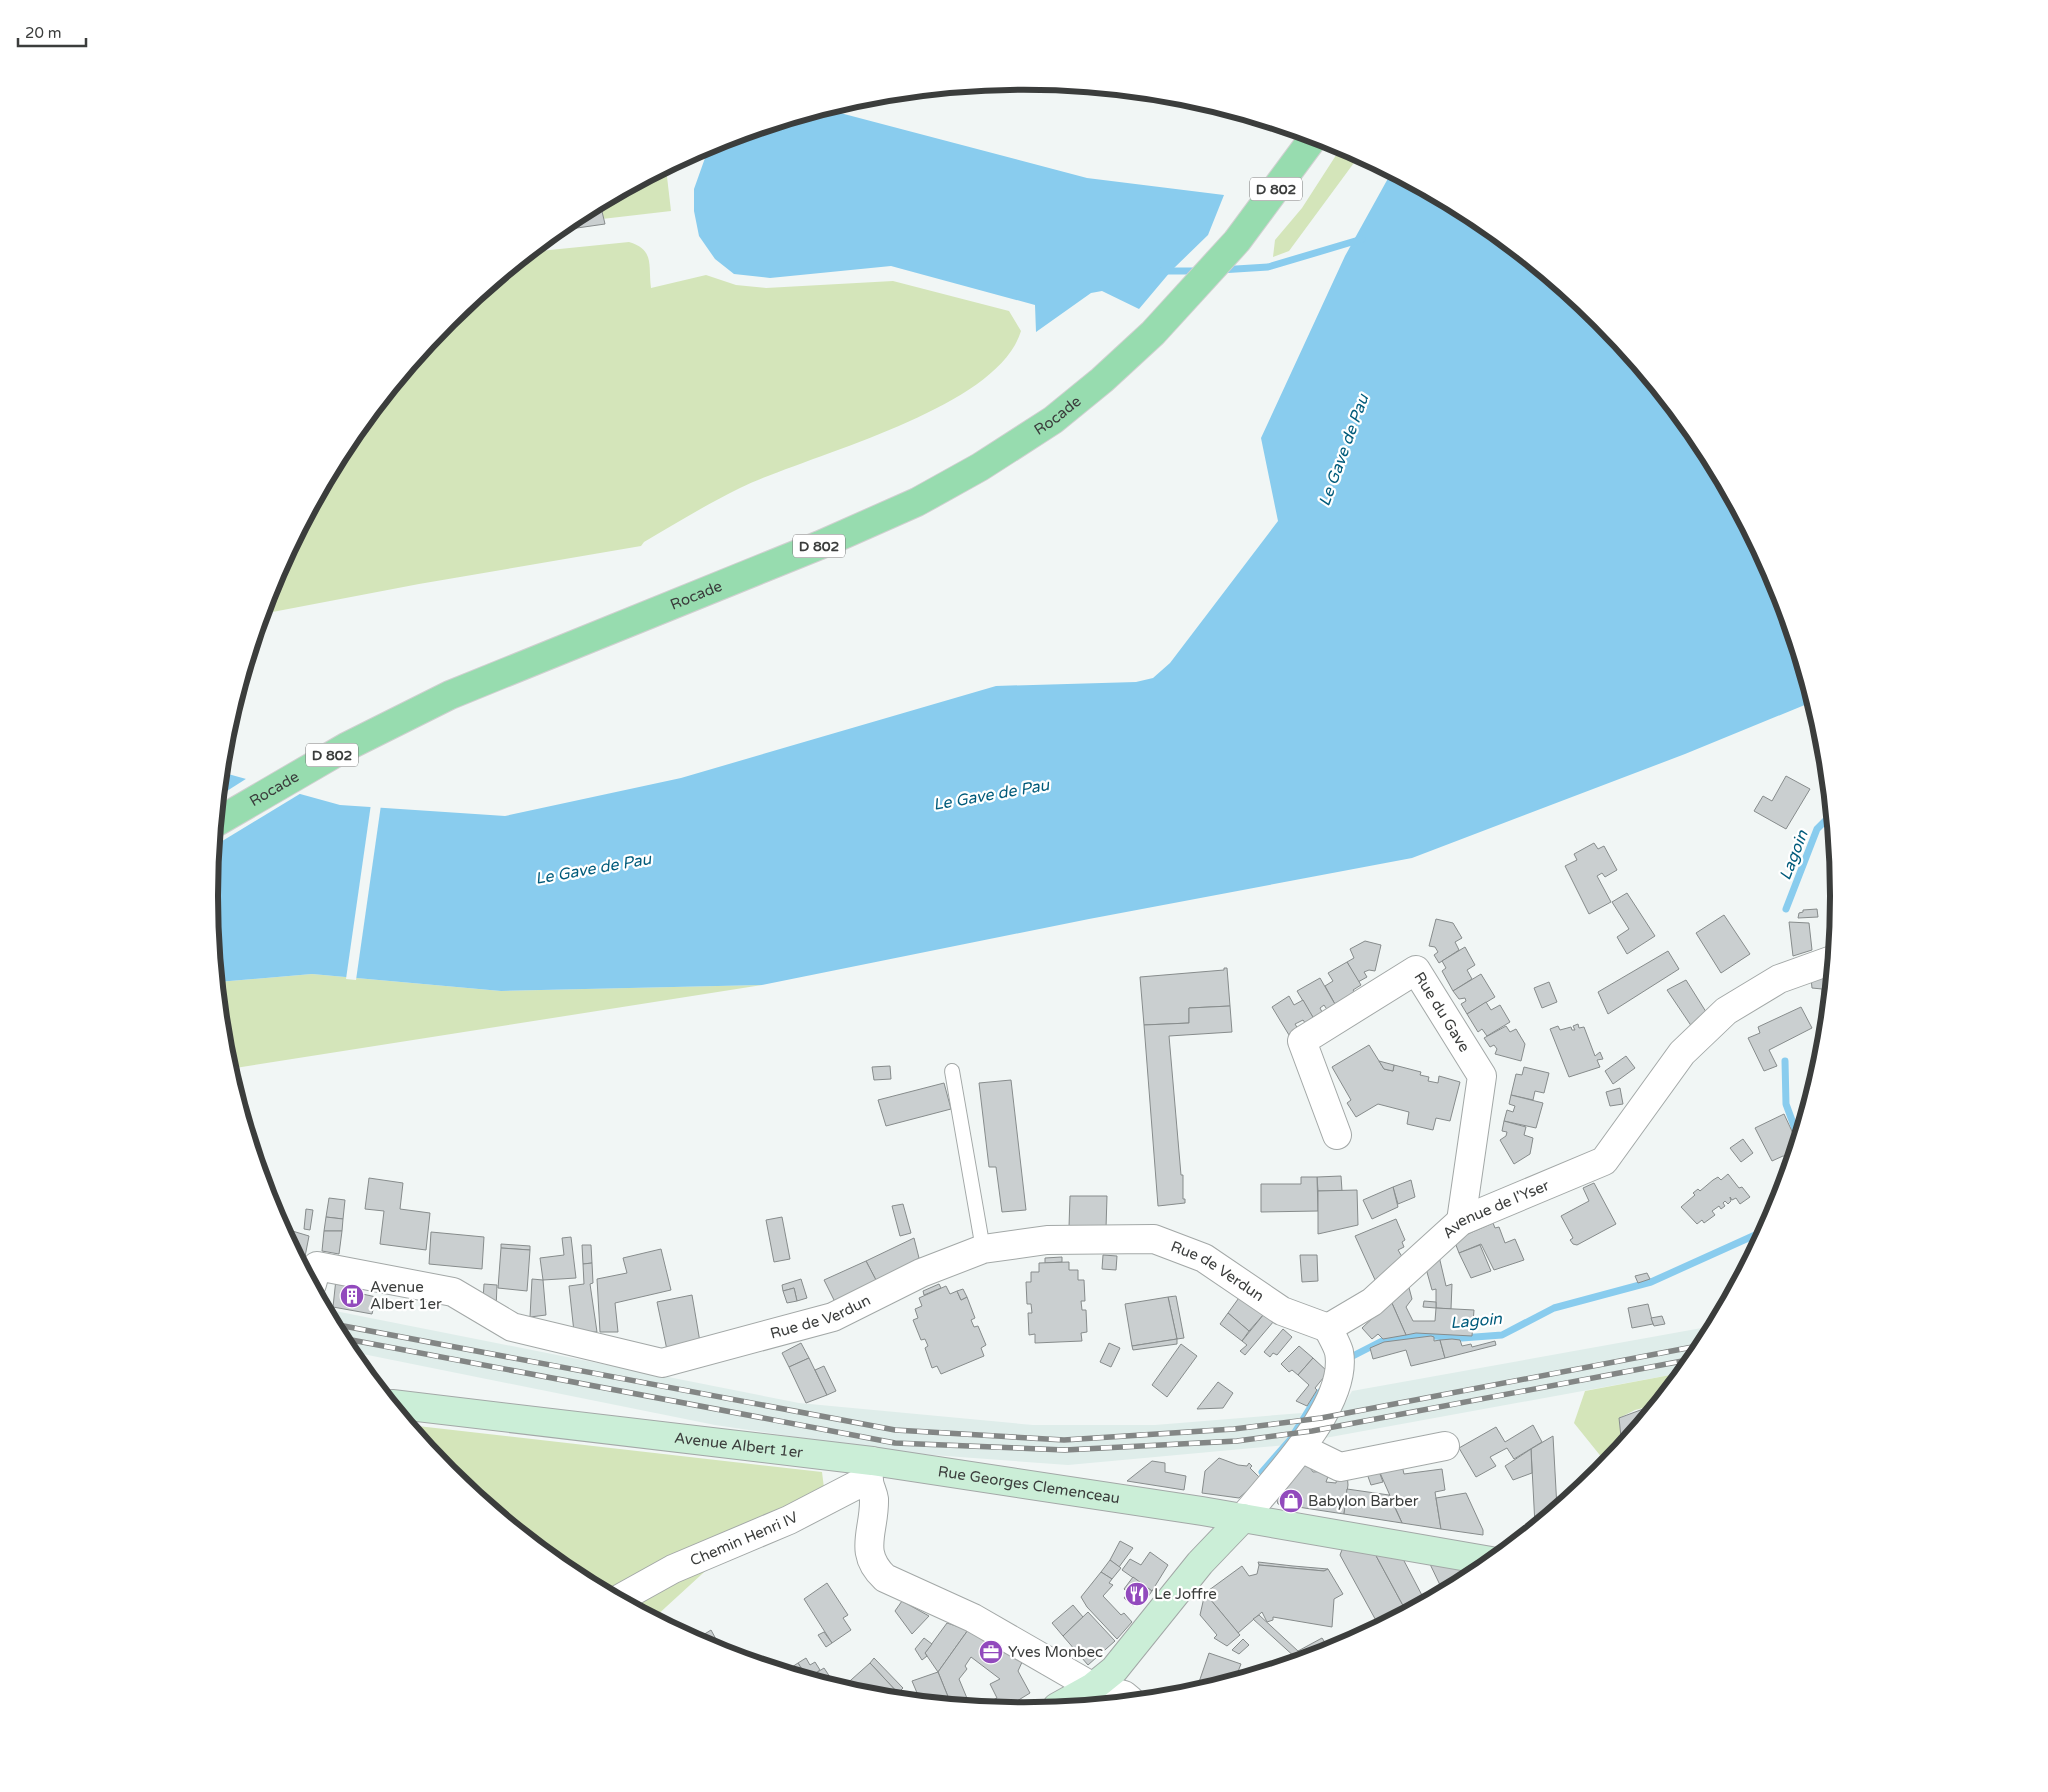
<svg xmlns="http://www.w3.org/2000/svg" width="2048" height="1792" font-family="'Varela Round',sans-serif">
<rect width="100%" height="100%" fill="#f1f6f5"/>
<g fill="#dfedea">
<path d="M325 1309 799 1403 1033 1425H1155L1302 1413 1287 1445 1068 1465 905 1453 715 1425 348 1351Z"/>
<path d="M1713 1326 1701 1349 1681 1373 1325 1438 1352 1391Z"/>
</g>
<g fill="#d4e5ba">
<path d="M1342 146 1359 156 1289 251 1273 257 1275 240 1302 208Z"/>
<path d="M666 168 671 211 602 219 600 203Z"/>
<path d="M629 242C655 250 648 265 651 288L706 275 736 285 766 288 893 281 1009 311 1021 331C997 410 810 454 740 488 707 504 675 524 644 542L641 546 419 584 262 614 271 584 347 443 448 320 459 311 468 309V304L530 252Z"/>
<path d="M312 974 501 991 762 985 229 1069 225 1055 218 982Z"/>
<path d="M1681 1373 1655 1405 1635 1410 1619 1418 1622 1446 1607 1464 1574 1423 1585 1391Z"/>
<path d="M409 1425 822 1472 824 1488 761 1520 654 1618 571 1573 448 1472Z"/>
</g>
<g fill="#89ccee">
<path d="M825 109 1087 178 1224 195 1208 235 1171 271 1139 309 1102 291 1091 293 1036 332 1035 305 891 266 770 278 734 274 715 259 699 236 694 211V189L710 144Z"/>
<path d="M1391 173 1477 219 1600 320 1702 444 1777 584 1812 702 1685 754 1412 858 1089 919 762 985 501 991 312 974 218 982 209 896 221 772 340 805 505 816 681 778 996 686 1136 682 1153 678 1170 663 1278 521 1261 438 1345 256Z"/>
</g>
<g fill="#f1f6f5">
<path d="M249 777 303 792 214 846 219 796Z"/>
<path d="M371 804 381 805 356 980 346 979Z"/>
</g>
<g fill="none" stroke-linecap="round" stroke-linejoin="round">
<g stroke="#89ccee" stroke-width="7">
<path d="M1220 270 1268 267 1362 239"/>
<path d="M1162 271H1199"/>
<path d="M1786 909 1817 829 1831 815"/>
<path d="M1785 1061 1786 1104 1798 1137"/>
<path d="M1345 1360 1384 1340 1419 1335 1462 1338 1502 1335 1554 1308 1651 1282 1764 1231"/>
<path d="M1262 1472 1290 1440 1320 1392"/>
</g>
</g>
<g fill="#cacfd0" stroke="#878c8c">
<path d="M600 203 605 224 556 231 572 218Z"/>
<path d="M1786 776 1810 789 1786 829 1754 811 1763 796 1772 801Z"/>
<path d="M1594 843 1598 849 1604 846 1617 870 1605 877 1602 873 1597 876 1611 902 1589 914 1565 866 1577 860 1574 854Z"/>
<path d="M1627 893 1655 936 1627 954 1617 937 1629 929 1612 902Z"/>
<path d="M1817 909 1818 917 1798 918 1799 913 1803 912V910Z"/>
<path d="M1724 915 1750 954 1721 973 1696 933Z"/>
<path d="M1436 919 1453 923 1462 938 1455 942 1459 950 1439 963 1434 955 1438 952 1435 947 1429 946Z"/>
<path d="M1789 922 1809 923 1812 950 1793 956Z"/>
<path d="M1365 941 1381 945 1375 971 1369 970 1364 972 1367 977 1358 982 1347 962 1354 958 1350 949Z"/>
<path d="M1465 947 1475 965 1467 970 1472 979 1453 991 1442 971 1446 968 1442 961Z"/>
<path d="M1668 951 1679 969 1608 1014 1598 992Z"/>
<path d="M1347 962 1361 985 1353 990 1356 994 1336 1006 1325 986 1333 981 1328 973Z"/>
<path d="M1224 968H1227L1230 1006 1189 1008V1023L1144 1025 1140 977 1224 970Z"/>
<path d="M1831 972 1825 1033V1014H1821L1822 989 1812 988 1811 978Z"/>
<path d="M1481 974 1495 997 1467 1014 1461 1004 1466 1001 1465 998 1459 999 1453 991Z"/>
<path d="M1320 978 1336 1006 1328 1011 1324 1005 1320 1008 1323 1014 1314 1019 1297 991Z"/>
<path d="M1686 980 1708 1015 1692 1027 1667 990Z"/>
<path d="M1549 982 1557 1002 1542 1008 1534 988Z"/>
<path d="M1289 996 1294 1005 1303 1000 1314 1019 1306 1024 1303 1020 1295 1024 1298 1029 1289 1035 1272 1007Z"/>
<path d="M1486 1002 1491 1010 1500 1005 1510 1022 1487 1036 1482 1029 1478 1032 1467 1014Z"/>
<path d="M1230 1006 1232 1032 1169 1036 1181 1175H1183V1199H1185V1203L1158 1206 1144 1025 1189 1023V1008Z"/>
<path d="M1801 1007 1812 1028 1769 1050 1777 1066 1764 1071 1748 1038 1760 1033 1758 1027Z"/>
<path d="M1578 1024 1579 1028 1584 1027 1595 1056 1600 1052 1603 1059 1597 1060 1600 1067 1569 1077 1550 1029 1558 1026 1560 1030 1571 1027 1572 1030H1575L1573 1026Z"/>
<path d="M1506 1026 1510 1032 1516 1029 1525 1044 1521 1061 1495 1054 1497 1049 1494 1045 1490 1047 1484 1038Z"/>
<path d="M1369 1045 1384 1069 1393 1071 1394 1065 1421 1072 1420 1075 1429 1077 1428 1081 1438 1083 1439 1076 1460 1082 1450 1121 1436 1118 1433 1130 1407 1124 1409 1112 1378 1104 1356 1117 1347 1103 1351 1100 1332 1067Z"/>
<path d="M1626 1056 1635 1068 1613 1084 1605 1071Z"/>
<path d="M1379 1061 1394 1065 1393 1071 1384 1069Z"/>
<path d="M890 1066 891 1079 874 1080 872 1067Z"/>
<path d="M1524 1067 1549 1073 1544 1093 1535 1091 1533 1100 1511 1095 1516 1074 1522 1075Z"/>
<path d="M1011 1080 1026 1210 1002 1212 996 1167H989L979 1083Z"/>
<path d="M944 1083 951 1109 886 1126 878 1100Z"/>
<path d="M1620 1088 1623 1104 1610 1106 1606 1092Z"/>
<path d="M1511 1095 1543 1103 1536 1128 1504 1121 1507 1110 1513 1112 1515 1106 1509 1104Z"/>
<path d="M1784 1114 1797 1142 1792 1157 1783 1156 1772 1161 1755 1128Z"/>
<path d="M1504 1121 1526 1127 1524 1135 1533 1138 1530 1154 1514 1164 1500 1140 1506 1136 1507 1132 1502 1131Z"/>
<path d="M1743 1139 1753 1153 1741 1162 1730 1148Z"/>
<path d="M1728 1174 1739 1188 1742 1187 1750 1197 1740 1204 1736 1198 1732 1200 1730 1197 1731 1201 1728 1204 1725 1201 1723 1203 1725 1206 1721 1209 1719 1206 1712 1211 1715 1215 1704 1223 1702 1220 1697 1224 1681 1207 1695 1195 1693 1193 1698 1189 1700 1191 1713 1180 1718 1177 1721 1180Z"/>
<path d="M1341 1176 1342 1191H1318L1317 1177Z"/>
<path d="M1301 1177H1317L1318 1211 1261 1212V1184H1301Z"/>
<path d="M369 1178 403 1183 400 1209 430 1213 426 1250 380 1244 384 1211 365 1209Z"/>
<path d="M1411 1180 1415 1197 1398 1204 1393 1187Z"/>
<path d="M1594 1183 1616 1224 1577 1245 1573 1244 1570 1240 1573 1238 1561 1216 1589 1201 1583 1188Z"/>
<path d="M1393 1187 1398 1207 1372 1219 1363 1200Z"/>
<path d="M1357 1190 1358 1225 1318 1234V1191Z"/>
<path d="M1070 1196H1107L1106 1228 1069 1227Z"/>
<path d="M329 1198 345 1200 343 1219 326 1217Z"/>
<path d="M903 1204 911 1233 900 1236 892 1206Z"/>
<path d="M306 1209 313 1210 310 1230 304 1229Z"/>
<path d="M326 1217 343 1219 342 1231H324Z"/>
<path d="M782 1217 790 1259 774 1262 766 1220Z"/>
<path d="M1396 1219 1405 1240 1402 1242 1404 1247 1398 1250 1404 1260 1376 1282 1355 1236Z"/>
<path d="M1493 1223 1495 1228 1499 1227 1505 1243 1515 1239 1524 1260 1494 1270 1481 1244 1459 1253 1454 1240Z"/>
<path d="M289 1230 309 1236 303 1267 287 1238Z"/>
<path d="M324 1231H342L339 1254 322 1251Z"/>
<path d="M431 1232 484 1237 482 1269 429 1264Z"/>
<path d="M571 1237 576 1278 543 1280 540 1258 564 1255 562 1238Z"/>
<path d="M914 1238 919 1258 877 1282 866 1261Z"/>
<path d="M501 1244 530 1246V1250L501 1248Z"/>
<path d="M582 1245H591L592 1263 583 1264Z"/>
<path d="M1480 1245 1491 1271 1471 1278 1459 1253Z"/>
<path d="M501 1248 530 1250 527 1291 498 1288Z"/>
<path d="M661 1249 671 1290 615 1303 618 1332H600L597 1279 627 1273 623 1258Z"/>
<path d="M1438 1252 1446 1286 1452 1284 1451 1309 1436 1308V1289L1432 1290 1425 1265Z"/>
<path d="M1103 1255 1117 1256 1116 1270 1102 1269Z"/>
<path d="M1300 1255H1317L1318 1281 1302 1282Z"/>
<path d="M1062 1257V1262L1045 1263V1258Z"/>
<path d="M866 1261 877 1282 835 1302 824 1280Z"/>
<path d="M1069 1262V1270H1078V1280H1084L1085 1301H1081L1082 1310H1086L1087 1332 1081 1333 1082 1341 1035 1343V1334L1029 1335 1028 1313H1032L1031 1304H1027L1026 1282H1031V1272H1039V1263Z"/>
<path d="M592 1263 593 1283 590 1284 597 1332H574L569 1286 584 1284 583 1264Z"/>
<path d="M1647 1273 1650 1279 1638 1283 1635 1276Z"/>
<path d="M336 1279 360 1283 358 1293 376 1297 372 1314 333 1307Z"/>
<path d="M532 1279 543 1280 546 1315 530 1317Z"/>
<path d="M801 1279 807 1298 797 1301 794 1288 783 1291 782 1285Z"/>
<path d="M484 1284 497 1285 496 1309 483 1300Z"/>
<path d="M939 1284 941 1288 924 1295 923 1291Z"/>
<path d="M1408 1284 1412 1299 1406 1307 1413 1321H1435L1436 1308 1474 1310 1472 1336 1416 1333 1406 1335 1391 1301Z"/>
<path d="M946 1286 950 1294 957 1291 961 1300 967 1297 975 1318 971 1320 974 1327 978 1326 986 1345 981 1348 984 1356 941 1374 937 1366 932 1368 925 1348 928 1346 925 1339 921 1340 913 1320 918 1318 915 1309 922 1306 919 1298Z"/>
<path d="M794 1288 797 1301 787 1303 783 1291Z"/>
<path d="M963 1289 967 1297 961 1300 957 1291Z"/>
<path d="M692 1295 700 1342 667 1350 657 1302Z"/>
<path d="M1241 1295 1264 1314 1249 1331 1228 1313Z"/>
<path d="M1176 1296 1184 1338 1177 1339 1168 1297Z"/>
<path d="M1168 1297 1177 1339 1132 1346 1125 1304Z"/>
<path d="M1391 1301 1406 1335 1383 1339 1378 1334 1372 1339 1362 1328Z"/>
<path d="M1424 1301 1436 1302V1308L1423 1307Z"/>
<path d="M1648 1304 1653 1324 1632 1328 1628 1308Z"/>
<path d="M1228 1313 1249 1331 1242 1341 1220 1324Z"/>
<path d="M1264 1314 1274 1321 1245 1355 1240 1351 1247 1345 1242 1341Z"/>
<path d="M1662 1316 1665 1324 1654 1326 1651 1318Z"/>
<path d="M1283 1329 1292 1337 1277 1355 1273 1353 1270 1357 1264 1352Z"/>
<path d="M1431 1336 1434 1337V1341L1440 1340 1445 1358 1411 1366 1406 1350 1373 1359 1370 1348 1384 1342Z"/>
<path d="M1177 1339V1344L1133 1350 1132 1346Z"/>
<path d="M1452 1339 1460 1340 1462 1346 1471 1344 1472 1347 1495 1341 1496 1345 1445 1358 1440 1340Z"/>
<path d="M801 1343 809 1358 789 1367 782 1353Z"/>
<path d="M1109 1343 1120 1348 1111 1367 1100 1362Z"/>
<path d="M1181 1344 1197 1356 1167 1397 1152 1385Z"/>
<path d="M1299 1346 1313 1358 1298 1375 1292 1370 1289 1372 1281 1364Z"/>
<path d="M809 1358 827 1395 806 1403 789 1367Z"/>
<path d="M1313 1358 1328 1372 1315 1388 1317 1390 1307 1406 1296 1401 1309 1385 1298 1375Z"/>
<path d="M824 1366 836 1391 827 1395 815 1370Z"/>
<path d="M1218 1382 1233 1393 1223 1408 1197 1409Z"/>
<path d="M1654 1405H1655L1622 1446 1619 1418Z"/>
<path d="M1533 1425 1542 1442 1514 1459 1507 1448 1490 1457 1496 1466 1476 1477 1459 1448 1496 1427 1505 1442Z"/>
<path d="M1553 1436 1557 1508 1535 1525 1531 1449Z"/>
<path d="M1531 1449 1532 1473 1513 1480 1505 1466Z"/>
<path d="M1219 1458 1238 1465 1247 1466 1249 1463 1252 1466 1250 1468 1261 1479 1239 1498 1202 1493 1205 1471Z"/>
<path d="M1152 1461 1165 1463V1472L1186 1476 1184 1490 1127 1481Z"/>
<path d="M1401 1461 1404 1474 1442 1469 1445 1490 1435 1492 1441 1529 1402 1523 1377 1466Z"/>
<path d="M1306 1462 1313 1472 1330 1471 1326 1482 1336 1483 1338 1474 1347 1472 1348 1485 1344 1514 1278 1504 1275 1494Z"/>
<path d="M1377 1466 1383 1482 1371 1485 1365 1468Z"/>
<path d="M1347 1489 1389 1495 1402 1523 1344 1514Z"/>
<path d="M1466 1493 1483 1530V1535L1441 1529 1436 1498Z"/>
<path d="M1120 1541 1133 1548 1119 1567 1110 1560Z"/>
<path d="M1343 1547 1374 1552 1406 1611 1379 1626 1340 1555Z"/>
<path d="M1150 1552 1168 1565 1152 1591 1122 1570 1130 1559 1141 1565Z"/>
<path d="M1374 1552 1402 1557 1425 1601 1406 1611Z"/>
<path d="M1110 1560 1121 1568 1112 1579 1101 1572Z"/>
<path d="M1258 1562 1293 1566 1328 1569 1324 1571 1259 1565Z"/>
<path d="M1429 1562 1479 1571 1448 1589 1447 1582 1440 1585Z"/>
<path d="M1259 1565 1324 1571 1328 1569 1343 1594 1334 1599 1332 1627 1273 1617V1620L1267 1622 1262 1612 1238 1633 1205 1593 1242 1566 1249 1576 1257 1574Z"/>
<path d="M1101 1572 1112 1579 1109 1583 1113 1585 1103 1596 1121 1615 1124 1613 1132 1622 1117 1639 1087 1607 1081 1597Z"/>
<path d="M1133 1577 1152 1591 1143 1604 1138 1601 1134 1606 1124 1598 1128 1593 1124 1589Z"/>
<path d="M827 1583 848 1615 843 1618 851 1630 832 1643 804 1599Z"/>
<path d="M1205 1593 1240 1635 1227 1646 1214 1638 1217 1635 1200 1615Z"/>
<path d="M902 1601 929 1616 912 1634 895 1611Z"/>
<path d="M1073 1605 1083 1617 1063 1636 1052 1623Z"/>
<path d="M1088 1612 1115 1641 1088 1665 1063 1636Z"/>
<path d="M1259 1615 1298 1651 1322 1638 1326 1644 1297 1659 1253 1619Z"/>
<path d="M947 1623 968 1630 938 1672 925 1653Z"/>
<path d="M711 1630 723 1652 695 1640Z"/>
<path d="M968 1630 1023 1660 1018 1671 1030 1693 1004 1709 995 1708 991 1701 997 1698 990 1684 1000 1679 971 1657 965 1666 967 1669 959 1679 969 1703 964 1705 951 1704 938 1672Z"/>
<path d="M824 1632 832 1643 826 1647 818 1635Z"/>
<path d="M924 1638 932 1644 925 1653 927 1656 922 1660 915 1649Z"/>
<path d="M1243 1639 1249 1645 1239 1654 1232 1650Z"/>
<path d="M1333 1640 1337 1648 1297 1661V1659Z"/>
<path d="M1209 1653 1241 1664 1235 1679 1205 1688 1198 1685Z"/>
<path d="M806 1658 810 1665 815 1662 820 1670 808 1678 798 1663Z"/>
<path d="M874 1658 903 1688 898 1693 870 1663Z"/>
<path d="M798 1663 807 1678 786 1671Z"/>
<path d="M870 1663 898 1693 893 1698 865 1695 842 1688Z"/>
<path d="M824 1668 834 1683 831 1685 808 1678Z"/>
<path d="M938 1672 951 1704 935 1702 932 1695 920 1700 912 1681Z"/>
</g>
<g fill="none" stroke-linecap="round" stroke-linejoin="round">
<g stroke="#a3a8a7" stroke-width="16">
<path id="lane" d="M952 1071 983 1249"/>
</g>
<g stroke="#a3a8a7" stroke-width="30">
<g id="street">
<path id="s1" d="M1337 1135 1302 1041 1416 970 1482 1076 1461 1221"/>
<path id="s2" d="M312 1284 317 1266 453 1292 512 1327 662 1363 833 1317 921 1273 983 1249 1047 1240 1154 1239 1204 1258 1282 1311 1328 1328"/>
<path id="s3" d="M1328 1328 1372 1302 1461 1221 1604 1161 1682 1053 1726 1011 1779 979 1832 960"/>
<path d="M1301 1448 1340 1467 1445 1446"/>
<path d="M872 1461C871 1467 868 1474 869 1480 869 1486 873 1492 874 1499 875 1531 857 1552 885 1578L973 1618 1093 1687 1124 1695 1130 1700"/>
<path d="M1243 1518C1274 1479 1349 1405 1339 1352 1337 1344 1331 1335 1328 1328"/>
<path id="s4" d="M619 1599 673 1569 789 1520 868 1479"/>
</g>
</g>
<g stroke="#a3a8a7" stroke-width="30">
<g id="secondary">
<path id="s5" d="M392 1404 872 1461 1202 1511 1491 1561"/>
<path d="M1057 1707 1093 1687 1114 1670 1200 1563 1243 1518"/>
</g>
</g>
<g stroke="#d0d0d0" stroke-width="30">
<g id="primary">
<path id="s6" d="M217 822 346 747 450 695 820 545 917 502 980 467 1053 420 1102 380 1153 333 1237 241 1314 137"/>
</g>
</g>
<use href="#lane" stroke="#fff" stroke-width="14"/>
<use href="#street" stroke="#fff" stroke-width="28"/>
<use href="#secondary" stroke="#cbeed7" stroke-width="28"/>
<use href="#primary" stroke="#97dcaf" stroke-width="28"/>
<g stroke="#838685" stroke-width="5.5">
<g id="rail">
<path d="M333 1324 895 1430 1064 1440 1234 1429 1321 1418 1703 1345"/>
<path d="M341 1338 895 1443 1065 1450 1237 1441 1312 1431 1693 1359"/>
</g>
</g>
<use href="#rail" stroke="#fff" stroke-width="4" stroke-dasharray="11" stroke-linecap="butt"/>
</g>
<defs>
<g id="building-disc" transform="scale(1.25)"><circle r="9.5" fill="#924abd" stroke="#fff"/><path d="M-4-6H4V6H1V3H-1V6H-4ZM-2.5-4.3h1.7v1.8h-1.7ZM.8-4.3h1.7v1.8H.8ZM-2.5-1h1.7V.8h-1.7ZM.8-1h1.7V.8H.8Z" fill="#fff"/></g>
<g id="shop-disc" transform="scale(1.25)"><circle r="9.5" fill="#924abd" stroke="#fff"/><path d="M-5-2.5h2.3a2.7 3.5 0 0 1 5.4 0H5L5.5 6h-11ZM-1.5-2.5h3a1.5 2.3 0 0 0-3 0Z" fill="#fff"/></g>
<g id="restaurant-disc" transform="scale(1.25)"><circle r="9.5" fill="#924abd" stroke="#fff"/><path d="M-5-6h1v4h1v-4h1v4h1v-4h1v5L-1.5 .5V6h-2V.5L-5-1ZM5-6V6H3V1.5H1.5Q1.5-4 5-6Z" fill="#fff"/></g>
<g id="office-disc" transform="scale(1.25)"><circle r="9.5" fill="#924abd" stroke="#fff"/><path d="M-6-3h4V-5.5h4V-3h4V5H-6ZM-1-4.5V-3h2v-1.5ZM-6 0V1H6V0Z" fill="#fff"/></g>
</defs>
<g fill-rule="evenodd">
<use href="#building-disc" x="352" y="1296"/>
<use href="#shop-disc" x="1291" y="1501"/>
<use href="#restaurant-disc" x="1137" y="1594"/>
<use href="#office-disc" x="991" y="1652"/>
</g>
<g text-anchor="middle" stroke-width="4.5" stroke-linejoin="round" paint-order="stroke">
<g fill="#fff" stroke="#767776" stroke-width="1">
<rect x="1250" y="177.5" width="52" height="23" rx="4"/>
<rect x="793" y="534.5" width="52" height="23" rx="4"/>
<rect x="306" y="743.5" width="52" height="23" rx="4"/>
</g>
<g font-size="14" font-weight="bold" fill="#3b3d3c">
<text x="1276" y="194">D 802</text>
<text x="819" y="551">D 802</text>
<text x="332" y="760">D 802</text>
</g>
<g font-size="15" fill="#3b3d3c" stroke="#fff">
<text dy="5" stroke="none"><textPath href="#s6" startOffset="936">Rocade</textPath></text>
<text dy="5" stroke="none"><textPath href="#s6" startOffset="531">Rocade</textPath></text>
<text dy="5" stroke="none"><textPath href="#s6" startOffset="66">Rocade</textPath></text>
<text dy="5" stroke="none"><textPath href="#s1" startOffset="284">Rue du Gave</textPath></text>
<text dy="5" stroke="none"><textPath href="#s3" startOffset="208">Avenue de l'Yser</textPath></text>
<text dy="5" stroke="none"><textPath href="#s2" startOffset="965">Rue de Verdun</textPath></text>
<text dy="5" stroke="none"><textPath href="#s2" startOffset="545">Rue de Verdun</textPath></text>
<text dy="5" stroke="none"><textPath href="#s5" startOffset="349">Avenue Albert 1er</textPath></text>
<text dy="5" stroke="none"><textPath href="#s5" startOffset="642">Rue Georges Clemenceau</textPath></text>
<text dy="5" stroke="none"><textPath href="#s4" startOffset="139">Chemin Henri IV</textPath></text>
</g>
<g font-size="15" fill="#3b3d3c" stroke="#fff" text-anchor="start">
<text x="370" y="1292">Avenue<tspan x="370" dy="17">Albert 1er</tspan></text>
<text x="1308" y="1506">Babylon Barber</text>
<text x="1154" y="1599">Le Joffre</text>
<text x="1008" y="1657">Yves Monbec</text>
</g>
<g font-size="16" font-style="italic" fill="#005b7b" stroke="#fff">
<text transform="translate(1343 450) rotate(-70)" y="6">Le Gave de Pau</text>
<text transform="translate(991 794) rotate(-10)" y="6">Le Gave de Pau</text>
<text transform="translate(1793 855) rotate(-69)" y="6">Lagoin</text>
<text transform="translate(593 868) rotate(-10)" y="6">Le Gave de Pau</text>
<text transform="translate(1476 1320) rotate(-5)" y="6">Lagoin</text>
</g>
</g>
<path d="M0 0H2048V1792H0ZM218 896a806 806 0 1 1 1612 0a806 806 0 1 1-1612 0Z" fill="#fff" fill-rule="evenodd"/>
<path fill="none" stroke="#3b3d3c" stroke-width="6" d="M218 896a806 806 0 1 1 1612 0a806 806 0 1 1-1612 0Z"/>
<path d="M18 38v8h68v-8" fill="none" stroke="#3b3d3c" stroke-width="2.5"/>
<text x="25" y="38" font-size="15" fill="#3b3d3c" stroke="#ffffff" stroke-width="4" paint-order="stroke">20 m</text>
</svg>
